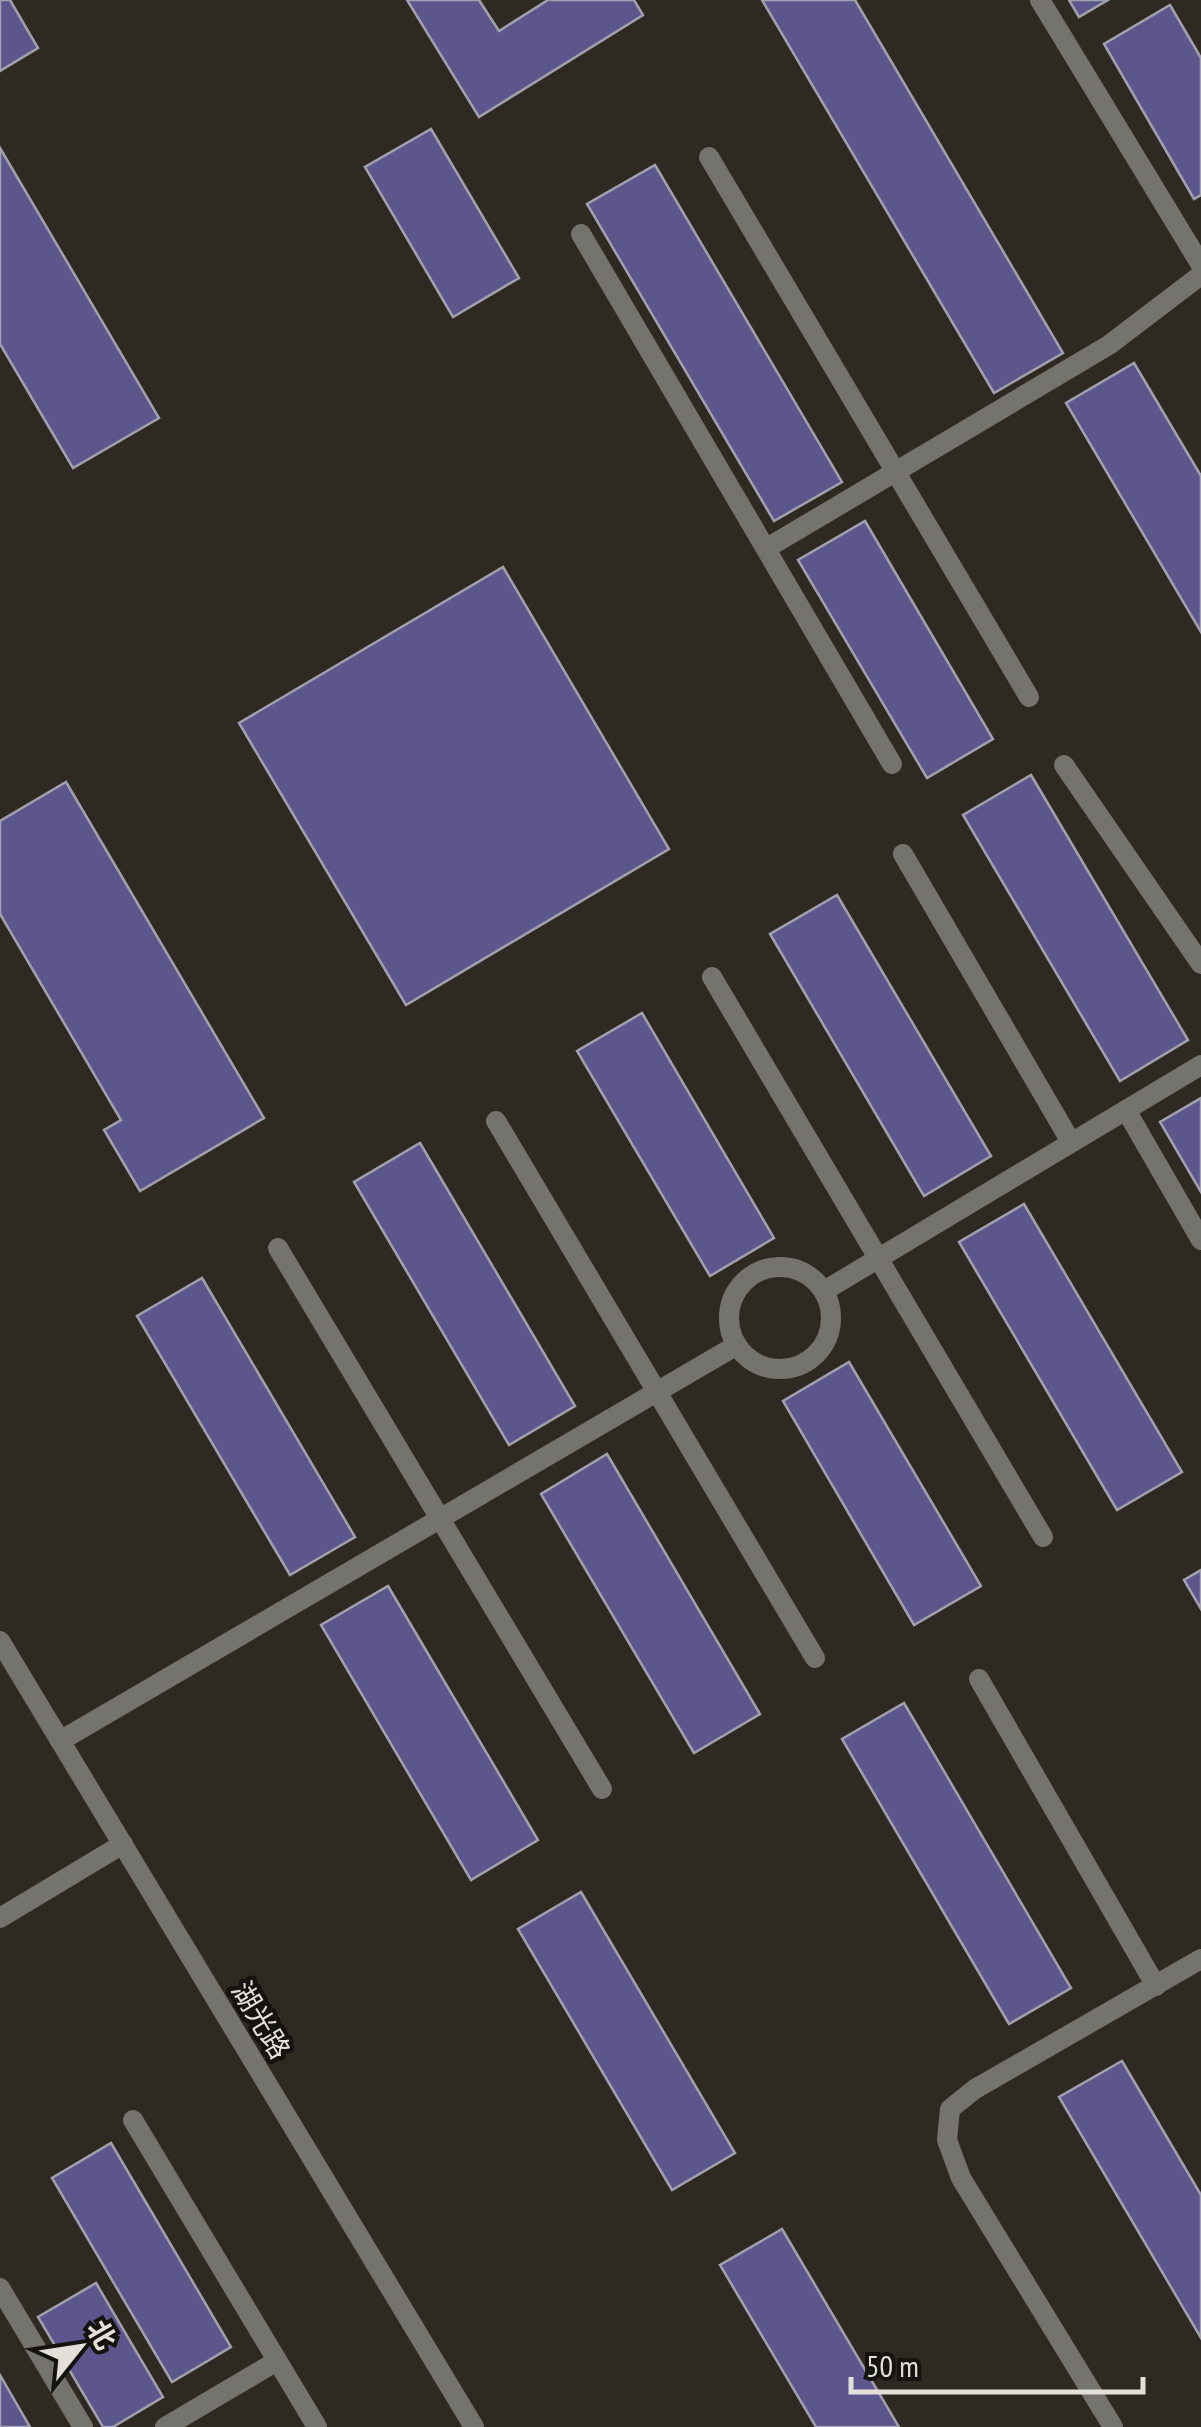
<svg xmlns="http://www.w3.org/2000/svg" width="1201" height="2427" font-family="'PT Sans Narrow','Noto Sans SC',sans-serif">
<rect width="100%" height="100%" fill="#2f2a21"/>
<g fill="#5d568d" stroke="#a1a1ae" stroke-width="2.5">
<path d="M0 0H10L38 48 0 71Z"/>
<path d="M407 0H479L499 31 548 0H634L643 15 479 117Z"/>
<path d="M762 0H855L1063 353 994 393Z"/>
<path d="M1069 0H1108L1079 17Z"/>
<path d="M1170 5 1201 58V195L1194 199 1104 44Z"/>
<path d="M431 129 519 278 453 317 365 167Z"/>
<path d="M0 148 159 418 73 468 0 344Z"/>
<path d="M655 165 842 482 774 521 587 204Z"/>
<path d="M1134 363 1201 476V632L1066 403Z"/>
<path d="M865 521 993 739 927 778 798 560Z"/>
<path d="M503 567 669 849 406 1005 239 723Z"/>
<path d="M1031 775 1188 1040 1120 1081 963 815Z"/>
<path d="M66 782 264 1118 140 1191 104 1130 121 1120 0 914V821Z"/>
<path d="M837 895 991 1156 924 1196 770 934Z"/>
<path d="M642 1013 774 1238 710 1276 577 1051Z"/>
<path d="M1201 1098V1192L1160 1122Z"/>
<path d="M420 1143 575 1406 509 1445 354 1182Z"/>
<path d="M1024 1204 1182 1472 1117 1510 959 1242Z"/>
<path d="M202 1278 355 1537 290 1575 137 1316Z"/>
<path d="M849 1362 981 1586 914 1625 783 1401Z"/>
<path d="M607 1454 760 1714 694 1753 541 1494Z"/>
<path d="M1201 1570V1609L1184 1580Z"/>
<path d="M388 1586 538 1840 471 1880 321 1625Z"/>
<path d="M904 1703 1071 1988 1009 2024 842 1739Z"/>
<path d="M581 1892 735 2153 672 2190 518 1929Z"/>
<path d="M1122 2061 1201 2195V2338L1059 2097Z"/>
<path d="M111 2143 231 2347 172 2382 52 2178Z"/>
<path d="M782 2229 899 2427H816L720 2265Z"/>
<path d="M96 2283 163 2397 113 2427H103L38 2317Z"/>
<path d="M0 2375 30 2427H0Z"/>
</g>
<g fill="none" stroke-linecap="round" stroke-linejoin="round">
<g stroke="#75736e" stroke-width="20">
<path d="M1040 0 1201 265"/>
<path d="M709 157 1029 697"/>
<path d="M581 234 892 764"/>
<path d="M767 548 1109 345 1201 275"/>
<path d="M1064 765 1201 964"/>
<path d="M903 854 1071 1142"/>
<path d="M712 977 1043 1537"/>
<path d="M1126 1110 1201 1240"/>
<path d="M496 1121 815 1658"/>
<path d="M278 1248 602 1789"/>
<circle cx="780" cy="1318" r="51"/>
<path d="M824 1291 1201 1065"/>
<path d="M979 1679 1156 1986"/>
<path d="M60 1741 737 1345"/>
<path d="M0 1918 123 1844"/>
<path d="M133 2120 317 2427"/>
<path d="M0 2288 83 2427"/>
<path d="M165 2427 277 2361"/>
<path d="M1113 2427 961 2178 947 2140 950 2109 975 2089 1201 1959"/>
</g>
<path stroke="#75736e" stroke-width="20" d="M0 1641 474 2427"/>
</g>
<g text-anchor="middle" stroke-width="9" stroke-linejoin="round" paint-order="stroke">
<g font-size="28" fill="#e3e0da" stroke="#15130f">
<text transform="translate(261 2020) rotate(59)" y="10">湖光路</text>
</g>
</g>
<g transform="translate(80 2347) rotate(60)" stroke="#15130f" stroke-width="8" paint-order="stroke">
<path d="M0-8L18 38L0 25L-18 38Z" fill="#e3e0da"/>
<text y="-15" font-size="28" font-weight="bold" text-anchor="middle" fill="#e3e0da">北</text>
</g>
<path d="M851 2377v15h292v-15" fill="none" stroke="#e3e0da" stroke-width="5"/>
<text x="866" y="2377" font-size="30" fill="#e3e0da" stroke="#15130f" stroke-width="8" paint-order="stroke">50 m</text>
</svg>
